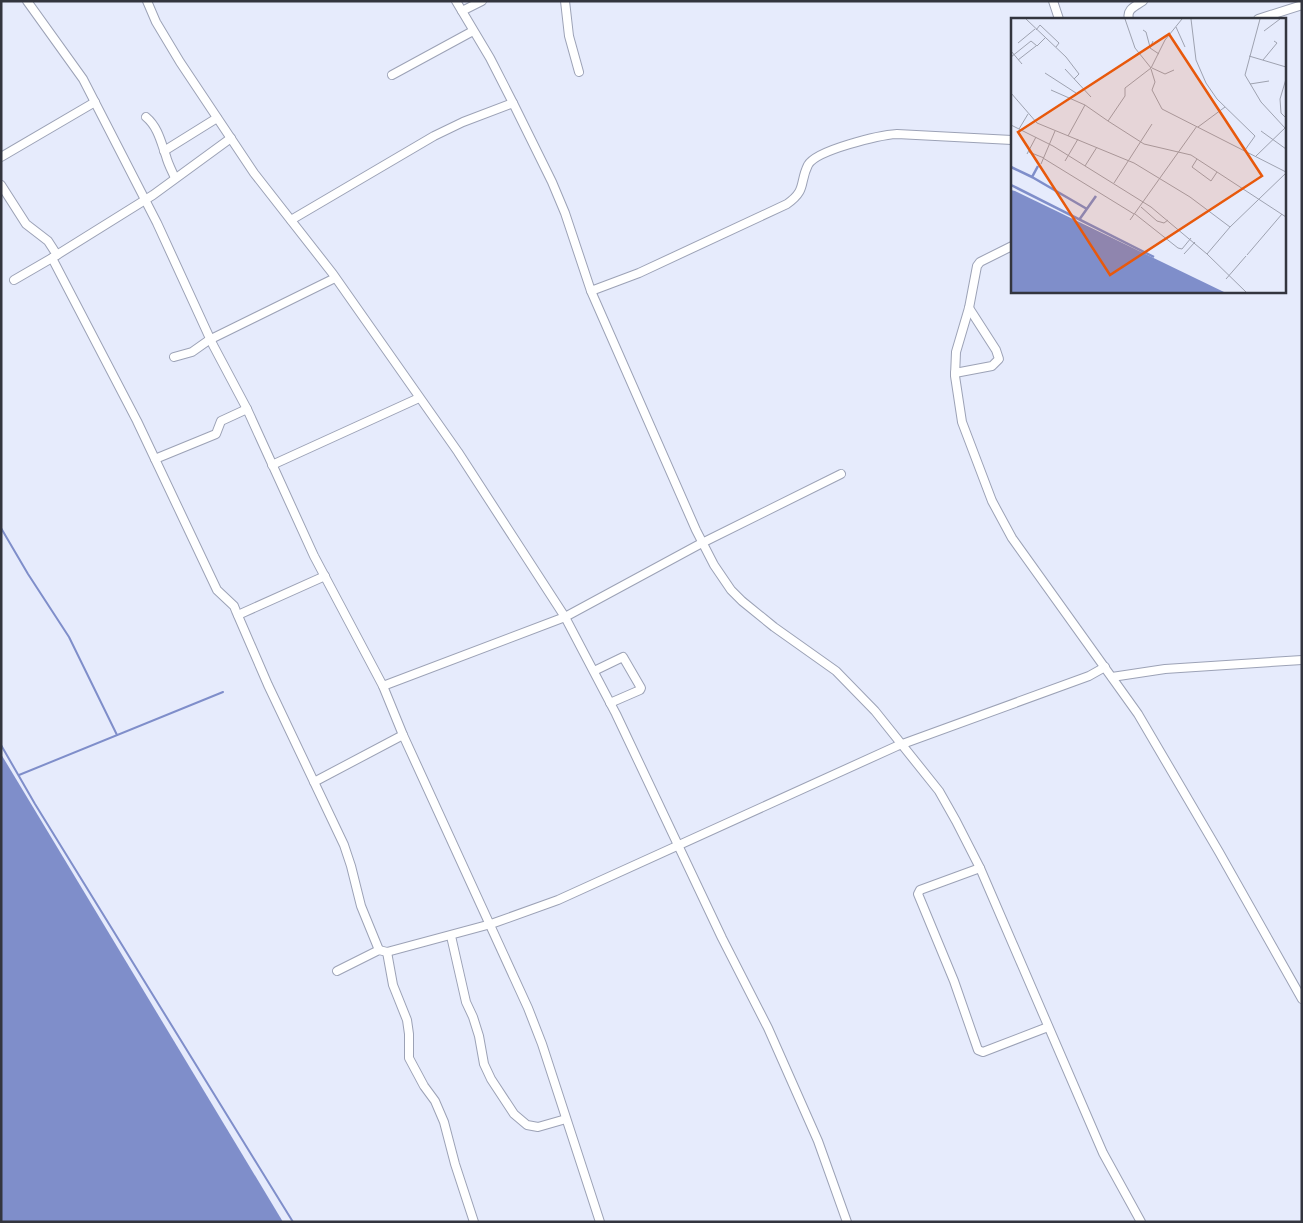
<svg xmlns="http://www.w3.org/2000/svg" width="1303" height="1223" font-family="'Open Sans',sans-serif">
<rect width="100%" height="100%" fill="#e6ebfc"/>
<path fill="#7f8eca" d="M1 754 283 1222H1Z"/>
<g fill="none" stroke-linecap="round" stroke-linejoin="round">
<g stroke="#7f8eca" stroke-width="2">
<path d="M1 528 28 574 69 637 117 735"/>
<path d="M1 745 35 804 293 1222"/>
<path d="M19 775 223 692"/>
</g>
<g stroke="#9ca2b6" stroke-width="10">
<g id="street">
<path d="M27 1 83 79 157 223 213 345 247 409 314 556 383 686 403 735 528 1008 542 1044 600 1222"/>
<path d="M147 1 156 22 180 62 254 173 333 274 458 452 565 617 616 714 722 938 768 1028 818 1141 847 1222"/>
<path d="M456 1 490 58 513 103"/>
<path d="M565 1 569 36 579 72"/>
<path d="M1053 1 1059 19"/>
<path d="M462 11 482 1"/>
<path d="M1129 19C1126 9 1136 6 1143 1"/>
<path d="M1258 19 1302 5"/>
<path d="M392 75 473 31"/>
<path d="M146 117C158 127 161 142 166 156 168 164 172 171 175 178"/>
<path d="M164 151 217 118"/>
<path d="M1 157 95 102"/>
<path d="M1 185 26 224 48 241 57 255"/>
<path d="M291 220 434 136 463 122 513 103 552 182 565 213 591 291 639 273 787 204C807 190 799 183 808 165 816 150 880 135 897 134L1012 140"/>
<path d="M1012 246 980 262 977 266 969 308 956 352 955 376 962 422 992 501 1012 538 1138 714 1219 852 1302 999"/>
<path d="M52 258 137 421 217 590 234 606 236 611 268 685 344 845 351 866 361 906 379 950"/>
<path d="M14 280 52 258 153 195 231 138"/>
<path d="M591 291 696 530 714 565 731 590 742 601 774 627 836 671 875 711 939 791 956 821 980 868 1103 1153 1141 1222"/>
<path d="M174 357 192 352 209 340 335 278"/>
<path d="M955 373 992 366 999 359 996 350 969 308"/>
<path d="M155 459 216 434 221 421 247 409"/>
<path d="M272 465 419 398"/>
<path d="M238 615 325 576"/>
<path d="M594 671 623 657 641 688 640 690 610 703"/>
<path d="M1112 677 1165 669 1302 660"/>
<path d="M383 686 565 617 700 544 841 474"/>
<path d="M314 782 403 735"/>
<path d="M980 868 920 890 918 894 954 981 978 1050 983 1052 1048 1027"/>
<path d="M451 936 466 1002 473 1017 479 1036 484 1064 491 1079 514 1114 527 1125 538 1127 566 1119"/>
<path d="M387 952 393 985 407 1020 409 1034V1058L424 1086 435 1101 444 1122 455 1164 474 1222"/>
<path d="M337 971 379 950 387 952 491 924 558 900 897 746 1089 676 1105 667"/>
</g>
</g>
<use href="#street" stroke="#fff" stroke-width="8"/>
</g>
<g transform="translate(1011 18)">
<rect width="275" height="275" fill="#e6ebfc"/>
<path d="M0 172 4 173 213 274H0Z" fill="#7f8eca"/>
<path fill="none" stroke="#7f8eca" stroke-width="2.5" d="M0 149 21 159 27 148M21 159 76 191M0 167 143 239M68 202 85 178"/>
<path fill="none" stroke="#9ea2b0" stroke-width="1" d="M15 1 55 39 68 56 63 61M114 1 124 30 140 50M180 1 185 42 195 65 206 81 244 118 234 132M249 1 234 57 250 84 274 110M165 9 174 29M25 12 29 7 48 25 45 29M132 12 135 14 139 29M253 13 269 1M142 23 139 30 148 36M7 25 24 11M0 33 11 46M238 38 275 49M0 39 20 23 26 28 34 20M7 42 25 28M252 42 266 25 263 23M141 50 154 56 163 52M54 51 80 79M140 51 144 64 141 72 151 91 275 154M34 55 65 75M275 61 269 81 270 95 275 100M239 66 258 63M40 72 74 87M0 75 26 105 123 145 179 179 219 209M97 103 133 126 180 137 275 199M0 107 42 128 140 189 196 236M187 109 214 89M8 111 17 96M250 113 275 131M57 118 74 87 97 103 114 78V70L140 50 154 22 171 1M18 134 33 140M16 136 25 119M245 138 275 109M32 140 123 196M186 141 181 149 200 163 206 154M54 143 67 121M30 146 44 113M74 148 86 129M103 165 141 106M130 189 146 203 153 205 157 202M124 196 167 230 171 231 180 220M119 202 186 108M173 236 184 224M236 237 271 196M215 261 235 238M235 274 196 236 219 209 275 155"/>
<path fill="#e8590c" fill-opacity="0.15" stroke="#e8590c" stroke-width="2.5" d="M158 16 251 158 99 257 7 114Z"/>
<rect width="275" height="275" fill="none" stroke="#33353e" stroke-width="2.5"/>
</g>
<rect width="1303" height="1223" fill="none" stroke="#33353e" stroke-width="5"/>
</svg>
